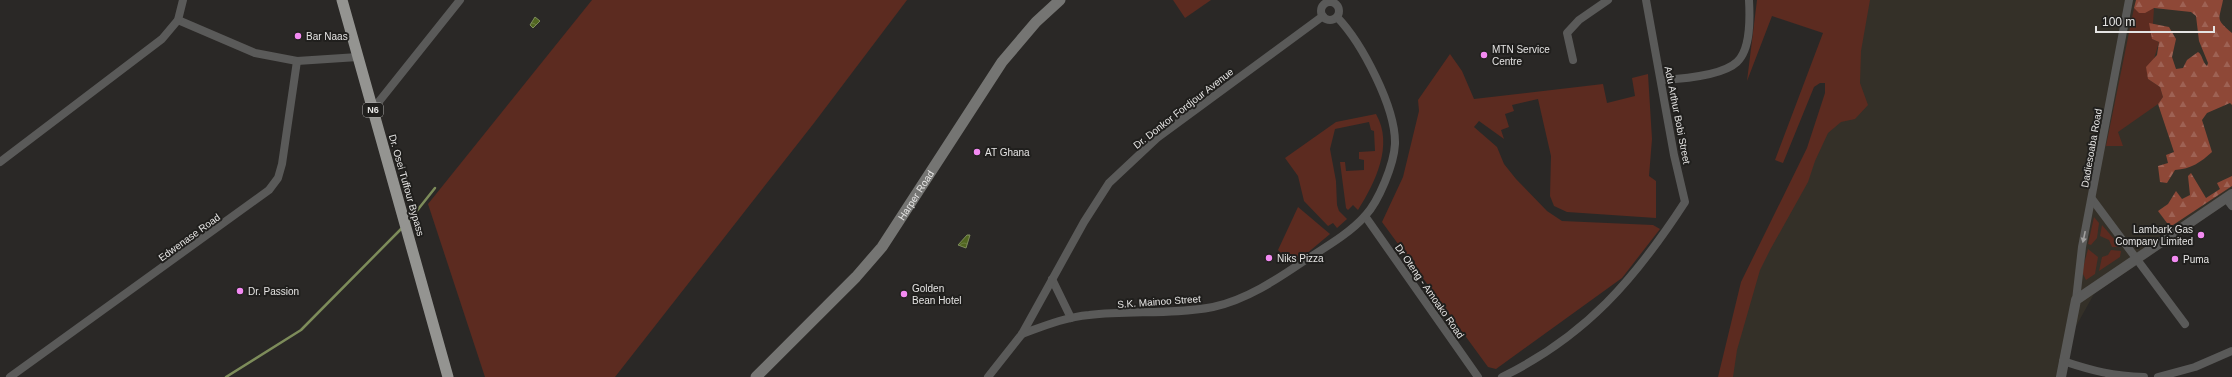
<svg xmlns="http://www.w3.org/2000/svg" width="2232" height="377" font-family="Arial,sans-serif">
<defs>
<pattern id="forest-firs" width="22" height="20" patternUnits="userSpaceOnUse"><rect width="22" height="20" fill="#8e4837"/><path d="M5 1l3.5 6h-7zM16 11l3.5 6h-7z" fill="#9e6254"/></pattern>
<pattern id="water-waves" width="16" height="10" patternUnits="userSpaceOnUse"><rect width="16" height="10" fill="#516620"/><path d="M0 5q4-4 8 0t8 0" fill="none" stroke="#6a7c40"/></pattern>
</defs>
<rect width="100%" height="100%" fill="#2a2826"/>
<path fill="#343028" d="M1852 0H2232V200L2094 294 2075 328 2065 377H1726L1737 313 1820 127Z"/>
<g fill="#5c2b20">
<path d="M592 0H907L814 123 615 377H485L428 204Z"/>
<path d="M1173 0H1211L1185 18Z"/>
<path d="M1757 0H1870L1861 51 1860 83 1868 105 1855 119 1841 122 1828 133 1815 161 1808 182 1770 250 1760 270 1737 350 1733 377H1718L1741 282 1807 148 1825 93V83H1820L1814 87 1783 163 1775 160 1823 33 1772 16 1747 81Z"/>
<path d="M2134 8 2139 13 2154 8 2152 39 2159 42 2148 79 2160 87 2163 97 2158 104 2118 132 2123 146H2106Z"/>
<path d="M1450 54 1462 71 1474 99 1603 84 1607 103 1635 96 1632 78 1648 74 1652 139 1649 176 1656 181V218L1567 212 1554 206 1550 196 1551 156 1538 99 1512 105 1514 111 1505 114 1509 127 1501 130 1504 139 1479 121 1474 127 1497 147 1504 164 1516 179 1547 211 1562 221 1653 225 1660 229 1622 278 1496 369 1488 367 1382 222 1403 177 1419 111 1418 100Z"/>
<path d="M1376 114C1394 145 1375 183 1358 210L1353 205 1348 210 1346 208 1340 162H1345L1346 171 1364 170V160L1359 159V152L1375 151 1374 131 1371 130 1369 122 1335 129 1330 149 1336 181 1337 205 1339 211 1347 219 1337 228 1333 223 1328 226 1304 201 1298 176 1285 158 1336 122Z"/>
<path d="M1298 207 1330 234 1293 265 1278 250Z"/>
<path d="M2094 217 2099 223 2097 238 2091 245 2088 244Z"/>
<path d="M2102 225 2121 247H2112L2109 240 2100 236Z"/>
<path d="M2088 249 2098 257 2095 274 2086 280 2082 272Z"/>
<path d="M2111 250 2121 251 2120 257 2099 271 2102 257 2108 255Z"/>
</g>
<g fill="url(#forest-firs)">
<path d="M2136 0H2223C2219 21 2215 18 2232 33V105L2230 103 2207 113 2202 120 2212 152C2201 162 2191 169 2175 170L2167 183 2160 182 2158 166 2168 163 2166 155 2174 152 2158 104 2163 97 2160 87 2148 79 2146 67 2157 55 2159 42 2152 39 2149 23 2169 27 2176 39 2172 57 2176 69 2183 68 2187 60 2198 52C2203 55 2202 62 2207 66L2208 63 2199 41 2196 16 2191 12 2154 8 2145 13H2139L2134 8Z"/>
<path d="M2191 173 2206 198 2220 189 2217 183 2232 176V186L2170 227 2158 211 2168 204 2176 191 2182 199 2190 195 2188 176Z"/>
</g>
<g fill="url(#water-waves)" stroke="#7d8c5a">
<path d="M535 17 540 21 533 28 530 25Z"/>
<path d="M967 235H970L966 248 958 245Z"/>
</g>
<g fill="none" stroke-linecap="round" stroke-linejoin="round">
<g stroke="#7d8c5a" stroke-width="2.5">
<path d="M408 222 435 188"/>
<path d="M226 377 301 330 403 227"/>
</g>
<g stroke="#5a5a59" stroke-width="8">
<circle cx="1330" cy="11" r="9"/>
<path d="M178 20 255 53 297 61 358 57"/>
<path d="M1573 60 1567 33 1579 20 1608 0"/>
<path d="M1661 80C1680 79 1722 76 1737 62 1751 49 1750 18 1749 0"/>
<path d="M373 109 460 0"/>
<path d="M0 162 162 39 178 20 183 0"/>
<path d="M2226 198 2232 206"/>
<path d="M2092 199 2185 324"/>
<path d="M1365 216 1478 377"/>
<path d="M1052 279 1071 318"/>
<path d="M2076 300 2082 247 2129 0"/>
<path d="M1022 334C1044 326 1066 317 1089 315 1130 310 1172 315 1213 307 1246 300 1276 280 1304 261 1324 248 1349 234 1365 216 1379 201 1394 164 1395 144 1396 108 1362 43 1337 17"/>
<path d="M2063 361C2093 371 2113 376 2144 377"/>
<path d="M10 377 269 190 278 178 282 164 297 61"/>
<path d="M988 377 1022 334 1084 222 1109 183 1157 138 1323 16"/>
<path d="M1502 377C1586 336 1635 279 1685 202L1674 155 1646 0"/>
<path d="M2158 377 2195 367 2232 351"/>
</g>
<path stroke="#5a5a59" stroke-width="10" d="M2061 377 2076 300 2232 194"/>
<path stroke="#757573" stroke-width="11" id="s1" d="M756 377 856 277 882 247 1002 62 1036 22 1060 0"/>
<path stroke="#949491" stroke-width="11" d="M342 0 448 377"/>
</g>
<defs><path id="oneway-solid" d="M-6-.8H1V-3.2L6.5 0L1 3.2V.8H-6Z"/></defs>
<use fill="#a09f9e" href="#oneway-solid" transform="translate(2084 237) rotate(102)"/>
<g fill="#f38af2" stroke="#201f1d" stroke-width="1.5">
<circle cx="298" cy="36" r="4"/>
<circle cx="1484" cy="55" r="4"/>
<circle cx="977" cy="152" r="4"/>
<circle cx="2201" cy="235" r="4"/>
<circle cx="1269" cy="258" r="4"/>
<circle cx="2175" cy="259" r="4"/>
<circle cx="240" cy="291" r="4"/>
<circle cx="904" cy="294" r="4"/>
</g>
<g text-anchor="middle" stroke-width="4" stroke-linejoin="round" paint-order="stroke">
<rect fill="#201f1d" stroke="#aaa9a8" stroke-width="1" x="363" y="103" width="20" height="14" rx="3"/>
<g font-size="9" font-weight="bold" fill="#e5e4e3">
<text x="373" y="113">N6</text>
</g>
<g font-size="10" fill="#e5e4e3" stroke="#201f1d" text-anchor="start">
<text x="306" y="40">Bar Naas</text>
<text x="1492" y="53">MTN Service<tspan x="1492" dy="12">Centre</tspan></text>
<text x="985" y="156">AT Ghana</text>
<text x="2193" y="233" text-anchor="end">Lambark Gas<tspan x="2193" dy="12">Company Limited</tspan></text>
<text x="1277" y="262">Niks Pizza</text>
<text x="2183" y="263">Puma</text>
<text x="912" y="292">Golden<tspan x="912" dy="12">Bean Hotel</tspan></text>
<text x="248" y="295">Dr. Passion</text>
</g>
<g font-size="10" fill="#e5e4e3" stroke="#201f1d">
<text transform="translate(1183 108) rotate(-38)" y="4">Dr. Donkor Fordjour Avenue</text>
<text transform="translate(1678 115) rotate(79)" y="4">Adu Arthur Bobi Street</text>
<text transform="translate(2091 148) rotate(-80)" y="4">Dadiesoaba Road</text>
<text transform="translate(407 185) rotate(74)" y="4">Dr. Osei Tuffour Bypass</text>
<text dy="4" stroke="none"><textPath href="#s1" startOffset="243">Harper Road</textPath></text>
<text transform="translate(189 237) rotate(-36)" y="4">Edwenase Road</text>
<text transform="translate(1430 291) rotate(55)" y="4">Dr Oteng - Amoako Road</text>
<text transform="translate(1159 301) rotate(-4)" y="4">S.K. Mainoo Street</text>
</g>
</g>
<path d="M2096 26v6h118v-6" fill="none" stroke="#e5e4e3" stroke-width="2"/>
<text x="2102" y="26" font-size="12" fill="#e5e4e3" stroke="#201f1d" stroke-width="3" paint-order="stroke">100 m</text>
</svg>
